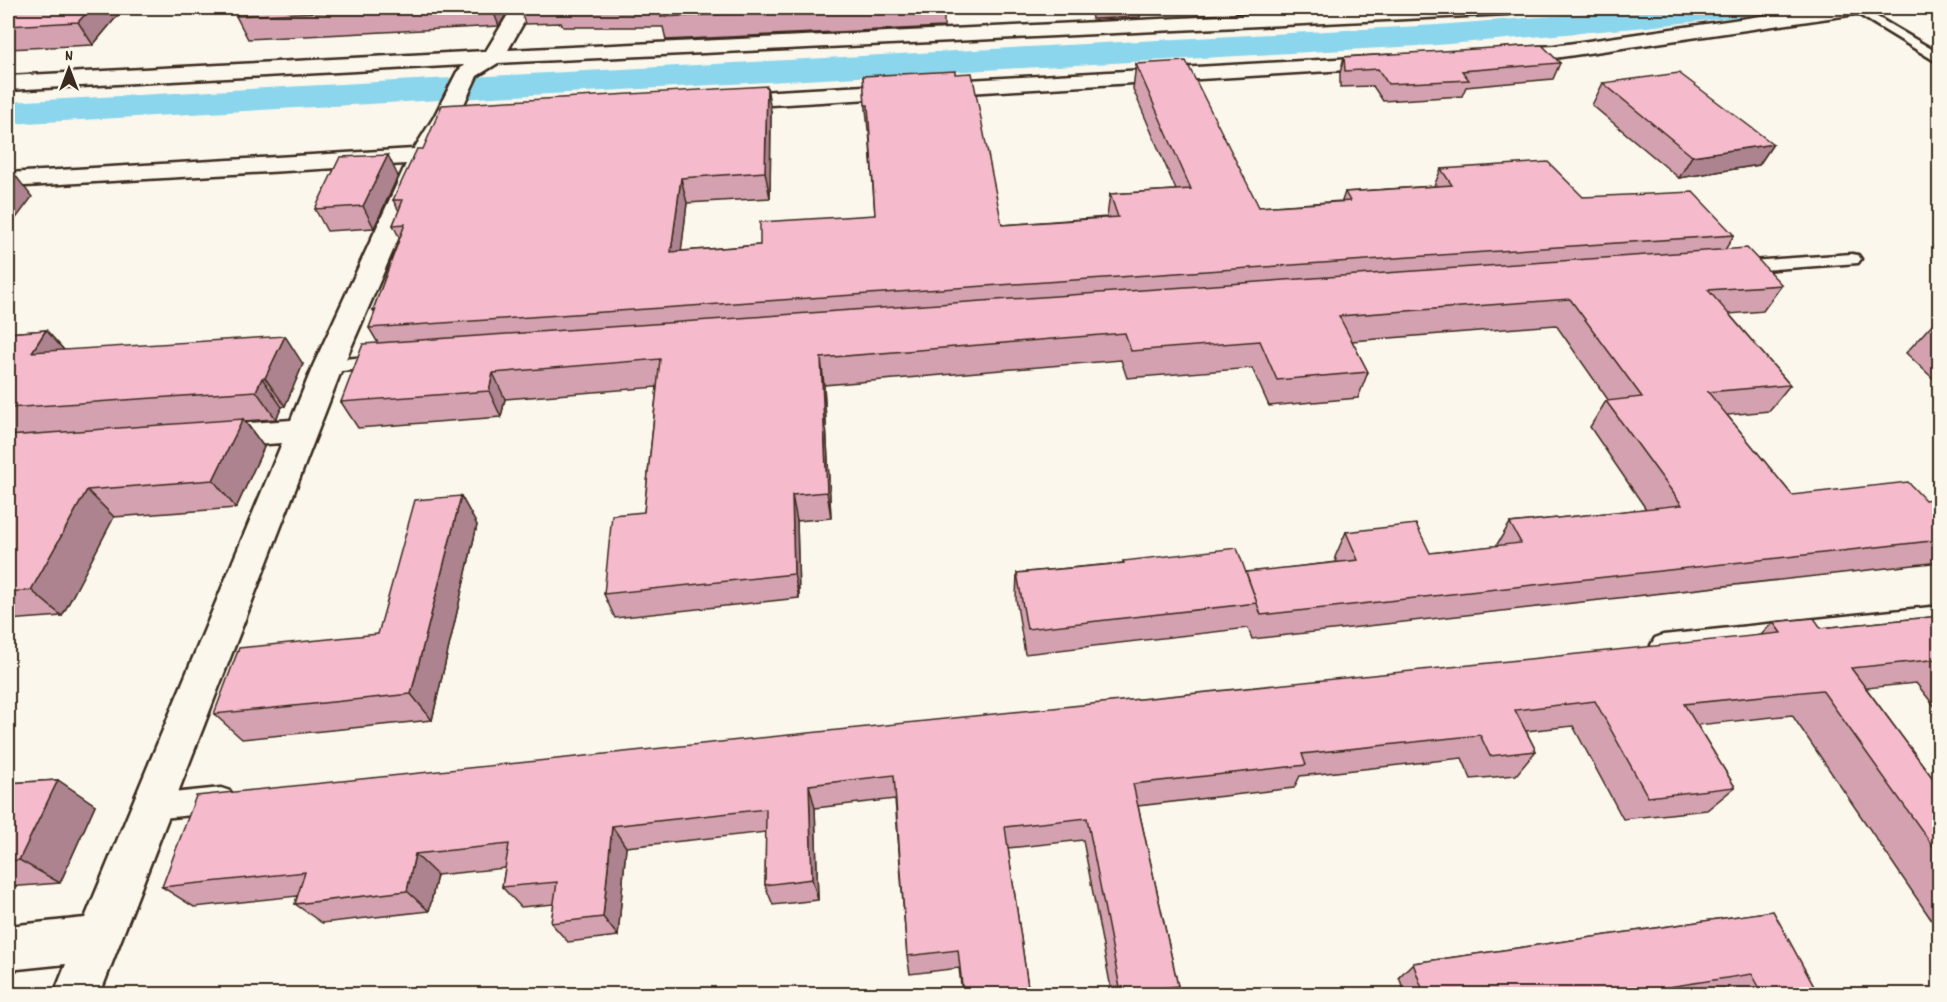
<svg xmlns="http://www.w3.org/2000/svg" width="1947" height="1002" font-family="Dekko,sans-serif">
<rect width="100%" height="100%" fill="#fbf7ec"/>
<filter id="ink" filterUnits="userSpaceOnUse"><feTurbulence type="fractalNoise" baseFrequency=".0167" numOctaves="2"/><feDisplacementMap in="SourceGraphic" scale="12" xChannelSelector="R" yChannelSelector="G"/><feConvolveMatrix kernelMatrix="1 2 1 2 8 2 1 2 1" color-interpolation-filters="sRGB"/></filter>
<g filter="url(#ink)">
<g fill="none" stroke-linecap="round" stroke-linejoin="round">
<path fill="#8bd6ec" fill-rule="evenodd" d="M1656 8H1752L1747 15 1736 17 1647 27 1437 45 8 124V102L1437 25Z"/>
<g stroke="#3b2a1e" stroke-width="5">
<g id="lane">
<path d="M1848 8H1862L1940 54V64Z"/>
<path d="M1852 254 1858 255 1861 259 1858 263 1735 272 1729 271 1726 267 1729 263 1735 262Z"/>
<path d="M384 356 391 357 393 362 391 367 328 372 321 371 319 366 321 361 328 360Z"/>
<path d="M1940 606V625L1663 655 1655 652 1651 645 1655 638 1663 635Z"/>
<path d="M221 788 230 791 234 800 230 809 221 812 153 819 144 816 140 807 144 798 153 795Z"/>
</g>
</g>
<g stroke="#3b2a1e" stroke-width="5">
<g id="street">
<path d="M512 8H532L508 50 1392 8H1518L1515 12 1508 14 498 63 477 76 458 117 434 156 343 366 100 994H54L66 964 8 970V926L85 918 282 443 210 448 199 445 194 437 199 429 210 426 291 420 313 366 406 164 8 187V173L414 149 434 117 457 72 464 65 8 90V76L486 51Z"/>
<path d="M1817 8H1866L1863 12 1856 14 1554 58 1505 61 1497 60 1494 55 1497 50 1505 49 1554 46Z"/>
<path d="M1388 56 1396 57 1399 62 1396 67 723 108 715 106 712 101 715 96 723 94Z"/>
</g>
</g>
<use href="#lane" fill="#fbf7ec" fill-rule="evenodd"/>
<use href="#street" fill="#fbf7ec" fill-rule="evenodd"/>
</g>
<g fill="#d3a1af" stroke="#3b2a1e" stroke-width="1.5">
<path d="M8 8H510L499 26 248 39 236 16 241 9H123L93 45 8 49Z"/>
<path d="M520 8H944V27L666 40 663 27H563L561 23 525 24Z"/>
<path d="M1090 8H1141L1140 17 1092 19Z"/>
<path d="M1234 8H1283L1282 11 1236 13Z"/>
<path d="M1344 57 1560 63 1553 79 1466 87 1462 96 1383 101 1373 86 1340 87V73Z"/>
<path d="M1136 64 1259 207 1342 201 1345 192 1434 186 1441 169 1583 197 1734 235 1725 250 1782 285 1763 311 1729 314 1790 385 1769 411 1727 415 1792 495 1925 500 1940 498V562L1252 639 1248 628 1025 654 1016 599 1017 573 1123 563V561L1246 573 1337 562 1335 557 1346 532 1430 553 1496 546 1510 523 1646 509 1590 427 1606 401H1609L1556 325 1352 341 1368 372 1358 398 1269 406 1252 368 1127 378 1121 360 824 385 831 518 797 521 799 598 615 618 604 594 644 512 657 387 505 399 501 417 358 428 341 402 378 343 369 328 375 313 373 310 400 239 393 225 399 211 393 200 771 111 770 198 687 203 681 251 760 245 875 215 869 130H868L863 76 1002 225 1107 217 1110 194 1176 190 1133 89Z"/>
<path d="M1603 83 1773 144 1759 165 1679 178 1592 105Z"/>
<path d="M398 176 374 228 327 231 315 209Z"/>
<path d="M1934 322H1940V385L1906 353Z"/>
<path d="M46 330 64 350 303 364 285 406 282 407 276 419 245 421 264 447 236 508 114 517 62 616 8 620V333Z"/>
<path d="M461 496 477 525 432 720 242 739 214 714 378 634Z"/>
<path d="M1940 616V713L1916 683 1866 688 1937 784H1940V927L1937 928 1792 715 1697 725 1735 787 1707 810 1623 819 1573 726 1526 731 1536 751 1516 775 1471 779 1462 758 1300 776 1294 788 1138 806 1178 986 1174 994H1112L1083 840 1008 848 1029 994H962L959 968 910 974 907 956 895 799 815 808 818 900 773 905 765 885 766 832 626 847 618 936 568 942 551 923 554 904 521 907 502 887 505 868 437 875 429 911 322 923 295 904 297 896 194 907 162 887 1761 635 1773 622 1821 628Z"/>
<path d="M58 780 95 805 60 883 8 887V783Z"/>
<path d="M1773 911 1818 994H1730L1727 988 1684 994H1405L1399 977 1413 963Z"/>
</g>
<g fill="#ac838f" stroke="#3b2a1e" stroke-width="1.5">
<path d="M91 8H122L123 9 93 45 78 22Z"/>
<path d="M492 8H510L499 26Z"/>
<path d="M767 86 771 111 770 198 765 172Z"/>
<path d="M1773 144 1759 165 1679 178 1692 156Z"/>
<path d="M388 155 398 176 374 228 363 206Z"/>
<path d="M15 175 32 197 8 229V185Z"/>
<path d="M681 178 687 203 678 278 671 252Z"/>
<path d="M46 330 71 358 32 352Z"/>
<path d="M285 336 303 364 285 406 265 378Z"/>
<path d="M821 358 824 385 831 518 827 492Z"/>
<path d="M493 373 505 399 501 417 489 391Z"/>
<path d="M262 378 282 407 276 419 256 391Z"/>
<path d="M243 419 264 447 236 508 213 480Z"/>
<path d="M87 490 114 517 62 616 31 590Z"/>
<path d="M792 495 797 521 799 598 794 574Z"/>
<path d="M461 496 477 525 432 720 411 694Z"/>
<path d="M58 780 95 805 60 883 19 860Z"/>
<path d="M809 785 815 808 818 900 812 879Z"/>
<path d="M612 826 626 847 618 936 603 917Z"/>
<path d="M415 854 437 875 429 911 407 891Z"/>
<path d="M8 986 16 990 14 994H8Z"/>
</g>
<g fill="#f5bbcc" stroke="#3b2a1e" stroke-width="1.5">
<path d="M8 8H91L78 22 8 26Z"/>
<path d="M242 8H402L236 16Z"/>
<path d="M665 8H874L661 17Z"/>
<path d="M1542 45 1560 63 1462 71 1469 80 1388 84 1378 69 1345 71 1344 57Z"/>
<path d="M1186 61 1259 207 1350 201 1345 192 1452 185 1441 169 1548 162 1583 197 1693 192 1734 235 369 328 376 309 373 310 405 224 393 225 403 200H393L417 149H423L442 105 767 86 765 172 681 178 671 252 760 245V222L875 215 868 105H865L863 76 955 71V74L972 73 1002 225 1118 217 1110 194 1191 189 1136 64Z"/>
<path d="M1679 73 1773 144 1692 156 1603 83Z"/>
<path d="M388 155 363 206 315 209 340 157Z"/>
<path d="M15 175 8 185V176Z"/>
<path d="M1747 248 1782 285 1708 290 1790 385 1708 392 1792 495 1908 482 1925 500 1940 498V540L1261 615 1246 572 1358 560 1346 532 1416 524 1430 553 1521 543 1510 523 1682 505 1606 401 1642 397 1570 299 1339 316 1368 372 1277 380 1260 341 1131 351 1125 333 821 358 827 492 792 495 794 574 604 594 612 515 644 512 660 359 493 373 489 391 341 402 363 344Z"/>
<path d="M1934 322H1940V327Z"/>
<path d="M46 330 32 352 285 336 265 378H262L256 391 8 408V333Z"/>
<path d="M243 419 213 480 87 490 31 590 8 592V436Z"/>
<path d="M461 496 411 694 214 714 239 648 378 634 415 500Z"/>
<path d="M1237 548 1257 603 1027 629 1017 573 1124 563 1123 561Z"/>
<path d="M1940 616V659L1851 668 1937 784H1940V856L1822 690 1684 704 1735 787 1648 797 1595 701 1515 710 1536 751 1490 756 1480 735 1302 754 1306 765 1133 784 1178 986 1121 993 1087 818 1005 827 1029 994H963L958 950 907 956 894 775 809 785 812 879 765 885 766 809 612 826 603 917 551 923 557 882 502 887 509 844 415 854 407 891 295 904 305 872 162 887 196 796 1781 633 1773 622 1814 618 1821 628Z"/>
<path d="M58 780 19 860 8 861V783Z"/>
<path d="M1773 911 1818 994H1763L1752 974 1623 994H1424L1413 963Z"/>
</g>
</g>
<rect width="1947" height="1002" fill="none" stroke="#fbf7ec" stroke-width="30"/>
<rect x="15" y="15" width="1917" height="972" fill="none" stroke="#3b2a1e" stroke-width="2" filter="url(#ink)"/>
<g transform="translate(69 69)" stroke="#fbf7ec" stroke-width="4.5" paint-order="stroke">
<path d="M0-4.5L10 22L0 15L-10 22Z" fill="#3b2a1e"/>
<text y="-9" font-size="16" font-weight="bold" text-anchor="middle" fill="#3b2a1e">N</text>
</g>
</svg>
